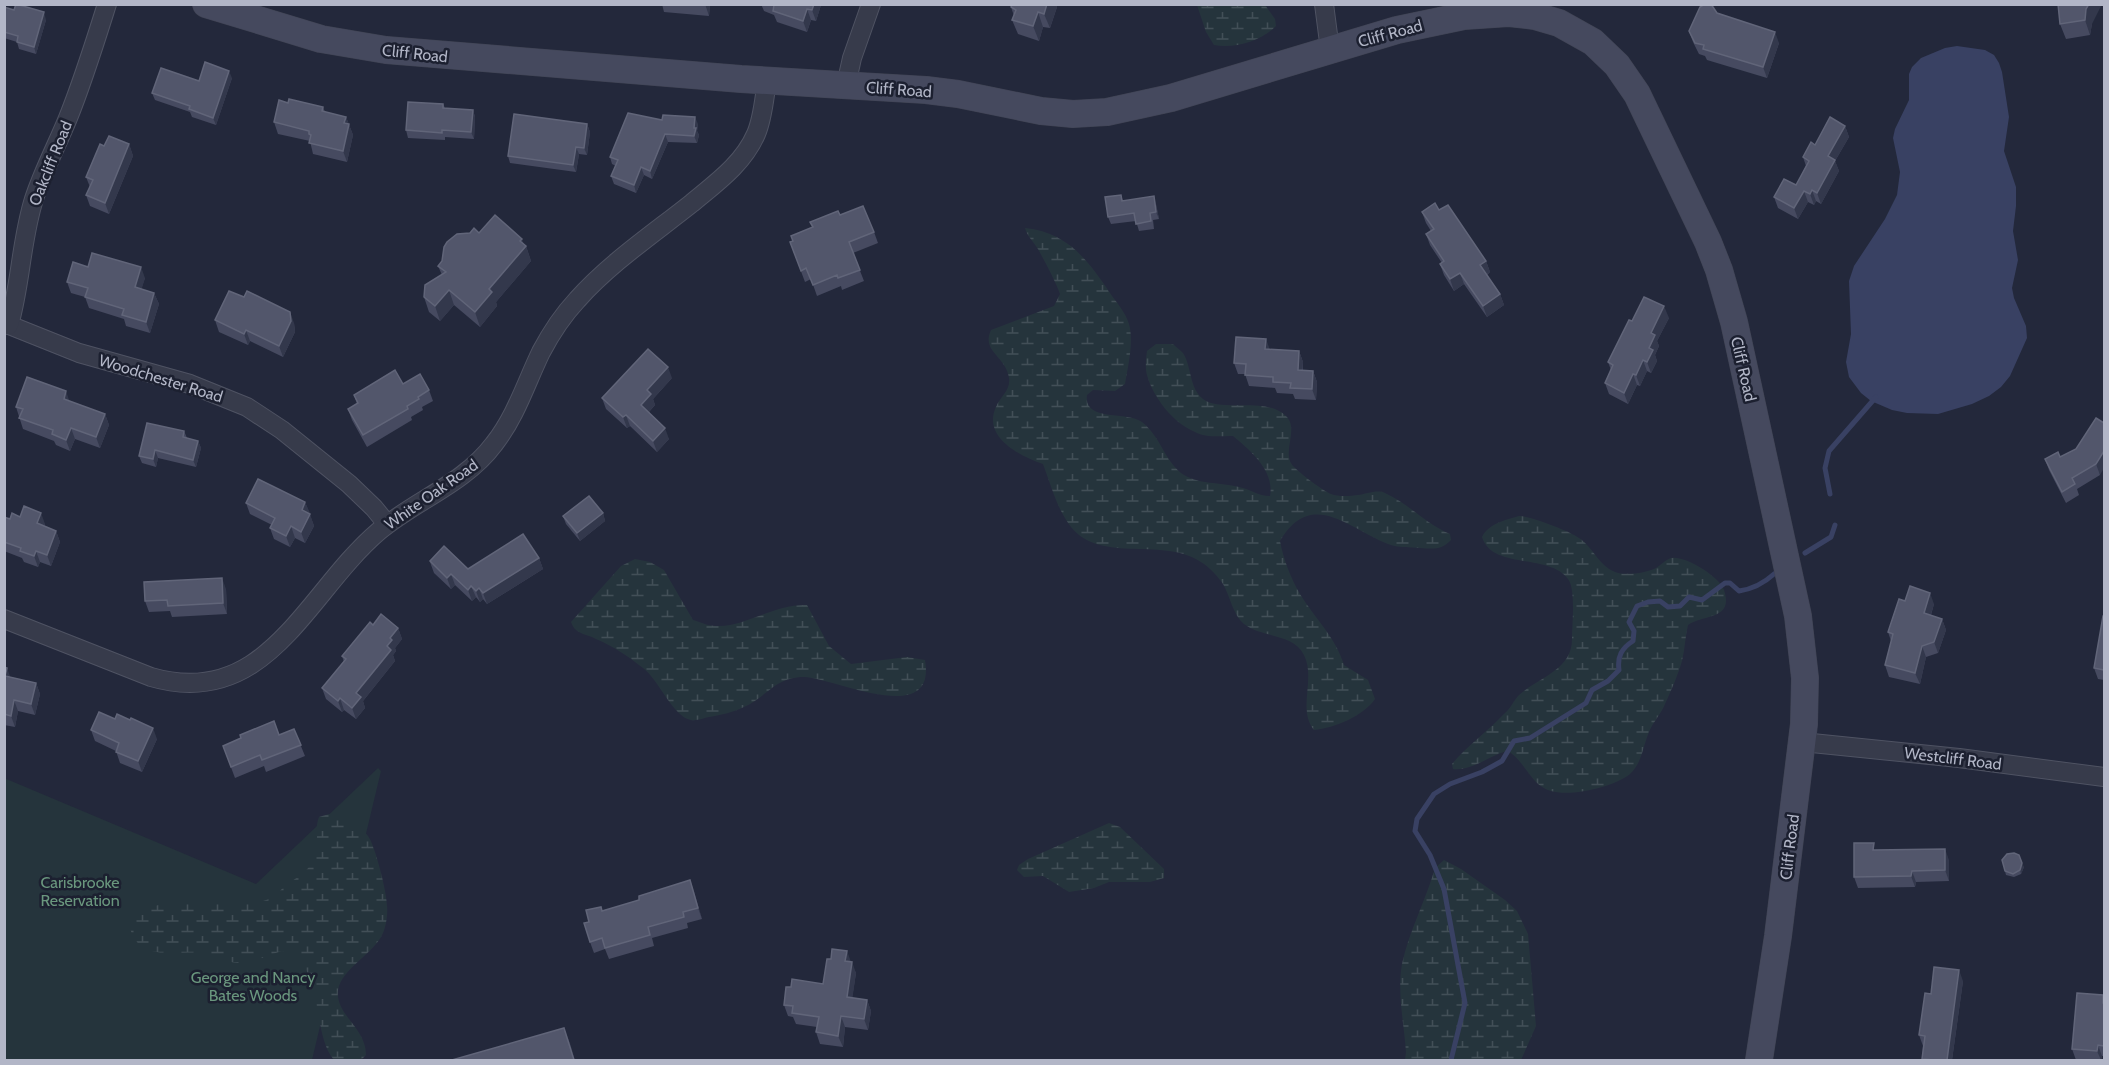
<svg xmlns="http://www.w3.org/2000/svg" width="2109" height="1065" font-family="Cabin,sans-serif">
<defs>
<pattern id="wetland-marsh" width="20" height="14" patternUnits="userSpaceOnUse" patternTransform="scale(1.5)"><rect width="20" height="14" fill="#25343c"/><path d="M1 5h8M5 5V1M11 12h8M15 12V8" fill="none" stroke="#424f57"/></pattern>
</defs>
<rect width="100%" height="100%" fill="#23283b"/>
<path fill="#25343c" d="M378 768 381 771 312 1060H5L4 778 256 884Z"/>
<g fill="url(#wetland-marsh)">
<path d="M1197 5H1265L1275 19 1276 26C1262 41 1234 49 1214 45L1206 32Z"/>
<path d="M1025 228C1067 232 1088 260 1110 293 1116 302 1126 313 1129 324 1134 342 1128 366 1125 384L1115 391 1093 390 1087 395C1083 422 1126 411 1142 422 1160 436 1164 459 1181 473 1197 485 1221 482 1239 487 1250 489 1258 496 1270 496 1275 471 1250 450 1233 436 1221 436 1206 438 1195 432 1173 423 1153 397 1147 375 1145 368 1146 358 1147 351L1156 344H1173C1176 347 1180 350 1183 353 1192 367 1189 388 1203 399 1221 413 1265 396 1286 416 1300 430 1280 453 1294 467 1302 475 1322 490 1331 494 1338 497 1351 496 1358 495 1366 494 1378 489 1385 493 1409 504 1426 524 1450 534L1451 540C1442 550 1433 549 1421 548 1410 547 1398 548 1388 544 1348 528 1311 488 1280 541 1283 558 1291 579 1300 594 1315 619 1335 636 1344 665L1368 680 1375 699C1363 716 1335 728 1314 730 1297 709 1316 679 1304 655 1293 633 1262 638 1244 624 1233 615 1230 596 1223 584 1219 578 1210 568 1204 564 1166 535 1101 565 1071 527 1057 509 1051 485 1043 464 1020 456 982 437 996 407 1000 397 1011 390 1009 378 1006 356 981 352 991 330L1054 306 1060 294C1056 282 1044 260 1038 249 1033 241 1027 236 1025 228Z"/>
<path d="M1519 516C1530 516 1569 531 1579 538 1593 547 1598 565 1615 572 1624 576 1647 573 1656 568 1661 565 1665 560 1671 558 1685 555 1720 577 1724 590 1734 620 1704 614 1688 625 1685 637 1685 649 1682 661 1678 675 1671 691 1665 704 1661 714 1653 722 1649 732 1643 746 1642 763 1630 774 1614 787 1571 797 1551 791 1531 786 1525 761 1508 751 1489 755 1473 771 1453 769L1452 764C1468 745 1488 731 1505 713 1511 708 1514 700 1519 695 1539 677 1573 670 1572 638 1572 625 1576 589 1568 579 1549 553 1492 570 1482 537 1489 523 1506 520 1519 516Z"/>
<path d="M635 559 650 562 664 570 693 620C700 622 708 626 716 626 744 628 773 604 807 605L829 646 851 664 907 657 925 660C937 729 835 678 804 677 775 677 767 697 744 707 734 712 721 715 709 717 704 718 697 721 691 720 673 717 659 680 643 668 629 657 613 646 596 639 591 636 584 635 579 632 575 630 573 627 571 622L621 566Z"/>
<path d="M329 814C343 815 360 824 368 836 375 845 387 893 387 906 388 913 386 927 383 933 375 953 342 968 338 990 335 1015 366 1027 366 1055L361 1060H334C313 1036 323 979 295 956 292 954 286 952 282 951 267 955 253 963 238 963 226 962 217 957 206 954 179 948 140 965 130 928 132 924 134 919 137 916 162 891 229 909 263 901 274 898 280 890 289 883 298 877 307 871 313 862 322 847 313 832 319 817Z"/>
<path d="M1109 823 1120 827 1164 869V878L1150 882H1109L1094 888 1069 892 1043 876 1024 877 1017 870 1019 865 1028 859Z"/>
<path d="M1444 860 1461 869 1505 900 1517 911 1528 934 1536 1026 1521 1060H1405L1406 1052C1404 1023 1397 993 1402 964 1409 931 1426 900 1435 868Z"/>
</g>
<path fill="#394163" d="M1957 46 1985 50 1994 55 1999 63 2002 72 2009 117 2004 151 2016 187V206L2013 231 2018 260 2012 288 2014 298 2026 326 2027 338 2010 376 2001 387 1989 396 1972 404 1938 414 1907 413 1892 410 1871 401 1861 393 1849 377 1846 362 1851 334 1849 281 1854 266 1885 219 1897 195 1900 172 1893 138 1895 129 1909 100V74L1912 67 1921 58 1945 48Z"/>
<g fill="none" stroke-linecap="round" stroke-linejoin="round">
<g stroke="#394163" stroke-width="5">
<path d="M1830 494 1825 468 1829 451 1876 397"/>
<path d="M1805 553 1831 537 1835 525"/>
<path d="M1451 1060 1465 1003 1444 889 1430 855 1415 831 1417 819 1434 794 1450 784 1482 772 1502 761 1514 741 1530 738 1586 703 1592 690 1608 681 1619 670C1617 656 1622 648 1633 641L1634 631 1629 622 1637 606 1648 602 1660 601 1668 607 1680 606 1689 597 1702 600 1725 583H1730L1739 591C1753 589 1763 584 1774 574"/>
</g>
<g stroke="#4f5363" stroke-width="20">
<g id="street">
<path d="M1324 4 1330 50"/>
<path d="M846 85 852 58 871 4"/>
<path d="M4 323 79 353 190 384 247 407 282 430 349 484 374 508 387 524"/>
<path d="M9 325C21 283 21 240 34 199 43 171 57 145 68 118 83 81 95 42 107 4"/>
<path d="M4 619 151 677C267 711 306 593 379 531 416 500 464 484 494 444 516 416 526 383 541 352 551 333 563 315 577 300 610 263 653 234 692 203 716 183 743 164 756 134 763 118 764 99 767 81"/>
<path d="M1802 742 1959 758 2104 777"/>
</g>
</g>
<g stroke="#404454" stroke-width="28">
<path id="secondary" d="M206 4 321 39 386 50 741 79 926 90 958 94 1041 111 1073 114 1107 112 1171 98 1397 30 1464 16 1509 13 1535 16 1559 23 1593 42 1617 65 1637 94 1708 242 1719 270 1734 322 1798 616 1805 678 1804 724 1778 936 1759 1060"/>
</g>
<use href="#street" stroke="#373b4b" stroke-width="18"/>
<use href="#secondary" stroke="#45495e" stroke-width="27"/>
</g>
<g fill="#464a60">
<path d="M662 4H710L709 16 664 12Z"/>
<path d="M761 4H821V5L816 21 811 20 807 32 777 22 774 15 764 11Z"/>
<path d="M1012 4H1056L1057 7 1050 28 1043 27 1039 41 1018 34 1012 20 1014 16 1011 7Z"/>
<path d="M2058 4 2092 24 2090 35 2066 39 2060 24Z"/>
<path d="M4 7 46 20 36 54 19 49 17 42 4 38Z"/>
<path d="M1717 13 1779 43 1767 78 1707 60 1705 56 1699 54 1693 42 1689 31Z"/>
<path d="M232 78 216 125 192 117 190 112 155 100 152 93 199 81Z"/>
<path d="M288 103 323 107 325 112 346 117 353 135 347 162 313 154 310 141 278 134 274 122Z"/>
<path d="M443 104 445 108 473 110 475 117 474 139 445 137V140L408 138 406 130Z"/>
<path d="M662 120 698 124 697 131 699 135 697 143 668 142 652 179 644 175 636 193 614 184 611 176 616 166 612 164 610 157Z"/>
<path d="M587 124 590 132 587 155 579 154 576 172 510 163 508 156Z"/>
<path d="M1845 126 1849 137 1835 161 1839 171 1821 204 1816 201 1814 205 1808 202 1798 219 1778 208 1774 197 1796 185 1806 166 1803 157 1815 145Z"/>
<path d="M129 144 133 156 109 214 90 206 86 195 90 187 86 177 104 146Z"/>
<path d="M1121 195 1123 201 1156 204 1159 219 1153 220 1154 229 1139 231 1136 221 1111 224 1108 217Z"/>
<path d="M1439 210 1486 261 1490 272 1487 275 1500 294 1504 305 1487 317 1464 284 1454 291 1444 275 1440 264 1442 263 1430 245 1426 234 1431 231 1426 223 1422 212Z"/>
<path d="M840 215 874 232 878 243 853 253 864 281 842 290 841 286 817 296 811 279 805 282 790 242 813 227Z"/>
<path d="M479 233 524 244 526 246 531 261 496 302 497 306 480 327 454 305 440 321 429 312 424 297 442 275 438 266 442 261Z"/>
<path d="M88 267 145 278 141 289 154 293 159 304 150 333 126 326 124 319 89 308 85 297 71 293 67 282Z"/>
<path d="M1669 318 1657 341 1659 346 1655 355 1657 361 1651 373 1647 371 1640 386 1637 385 1628 404 1609 394 1605 383 1611 370 1608 362 1632 321Z"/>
<path d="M215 320 294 323 295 332 283 357 250 341 248 345 219 332Z"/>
<path d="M1270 349 1299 351 1303 362V370L1313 371 1317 382 1316 400 1295 399 1293 394 1277 393 1275 388 1249 386 1245 374H1238L1234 363Z"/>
<path d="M672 378 653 399 655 405 649 412 669 439 657 452 630 426 627 428 606 409 602 398Z"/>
<path d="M403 384 429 390 433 401 422 407 423 410 411 417 412 420 367 447 352 420 348 409 357 404 354 395Z"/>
<path d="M70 401 105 414 109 425 100 448 75 439 70 451 56 445 54 441 23 429 16 407Z"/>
<path d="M2096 418 2100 475 2077 489 2079 495 2066 503 2049 470 2045 459 2060 457 2076 449Z"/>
<path d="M184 431 187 438 198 441 201 448 196 467 158 458 156 467 142 463 139 456Z"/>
<path d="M305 502 314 526 305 543 295 538 290 547 274 539 270 528 272 525 250 514 246 503Z"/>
<path d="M603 513 605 521 580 541 566 524 563 516Z"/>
<path d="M4 517 10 519 20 517 45 524 44 526 56 531 60 542 51 566 40 562 38 567 24 562 22 558 4 551Z"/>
<path d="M539 558 543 569 487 604 483 599 480 602 476 597 472 601 455 585 451 589 434 573 430 562 468 569Z"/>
<path d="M226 589 227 614 172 617 170 611 149 612 145 601Z"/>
<path d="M1905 601 1934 604 1931 615 1942 619 1946 630 1938 653 1926 657 1920 684 1889 677 1885 665 1891 641 1888 632Z"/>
<path d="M2104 616V680L2098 679 2094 668Z"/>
<path d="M373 625 398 628 402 639 395 648 396 651 393 655 395 661 363 701 365 708 356 719 344 710 342 712 326 699 322 688 344 662 342 656Z"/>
<path d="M4 667 10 677 36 683 40 694 35 715 18 711 15 727 4 725Z"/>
<path d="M294 729 305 756 266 772 264 766 235 778 223 746 279 735Z"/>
<path d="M91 730 157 739 142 772 120 763 116 751 95 741Z"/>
<path d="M1876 850 1949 860V881L1916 882 1915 887 1858 888 1854 877Z"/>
<path d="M2002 860 2024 867 2021 874 2014 877 2006 875Z"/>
<path d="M690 880 702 919 687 923 688 928 652 938 654 946 609 959 605 949 594 953 590 942 602 911 639 900Z"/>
<path d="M850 962 856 973 852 998 867 1000 871 1011 868 1030 845 1027 843 1047 820 1044 816 1032 817 1027 796 1024 793 1017 788 1016 784 1005 791 987 823 984Z"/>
<path d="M1963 981 1952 1060H1922L1923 1046 1919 1035 1931 994Z"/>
<path d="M2103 995 2104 998V1056H2102L2101 1060H2076L2072 1049Z"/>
</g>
<g fill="#33384c">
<path d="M705 4H710L709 16Z"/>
<path d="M814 4 821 5 816 21 812 10Z"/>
<path d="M1047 4H1056L1057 7 1050 28 1044 14Z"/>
<path d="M2089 4H2102L2092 24 2090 35 2085 20 2086 9Z"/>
<path d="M807 9 811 20 807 32 803 21Z"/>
<path d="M44 12 46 20 36 54 34 47Z"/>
<path d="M1038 12 1043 27 1039 41 1033 26Z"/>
<path d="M1775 32 1779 43 1767 78 1763 67Z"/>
<path d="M229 71 232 78 216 125 213 118Z"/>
<path d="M473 110 475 117 474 139 471 132Z"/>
<path d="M346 117 353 135 347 162 343 151 344 123Z"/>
<path d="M695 117 698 124 697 131 699 135 697 143 694 136Z"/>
<path d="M587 124 590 132 587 155 584 148Z"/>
<path d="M1845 126 1849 137 1835 161 1839 171 1821 204 1817 193 1828 156Z"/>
<path d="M665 134 668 142 652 179 650 171Z"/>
<path d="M129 144 133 156 109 214 105 203Z"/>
<path d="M576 147 579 154 576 172 573 165Z"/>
<path d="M641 167 644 175 636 193 634 185Z"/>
<path d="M1812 190 1816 201 1814 205 1810 194Z"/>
<path d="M1804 191 1808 202 1798 219 1794 208Z"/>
<path d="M1154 196 1156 204 1159 219 1156 212Z"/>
<path d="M522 239 525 247 526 246 531 261 496 302 497 306 480 327 475 312Z"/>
<path d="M1486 261 1490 272 1484 276 1480 265Z"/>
<path d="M141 267 145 278 139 298 135 287Z"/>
<path d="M1460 273 1464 284 1454 291 1450 279Z"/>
<path d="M449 290 454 305 440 321 435 306Z"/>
<path d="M154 293 159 304 150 333 146 322Z"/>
<path d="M1500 294 1504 305 1487 317 1483 306Z"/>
<path d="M1664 306 1669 318 1657 341 1659 346 1655 355 1657 361 1651 373 1647 362 1651 333Z"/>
<path d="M290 312 294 323 295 332 283 357 279 346Z"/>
<path d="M246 330 250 341 248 345 244 334Z"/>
<path d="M1266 339 1270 350 1265 349Z"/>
<path d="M1299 351 1303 362 1302 381 1298 370Z"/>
<path d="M1643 360 1647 371 1640 386 1636 375Z"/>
<path d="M668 367 672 378 653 399 655 405 645 416 641 405 647 390Z"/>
<path d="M1313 371 1317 382 1316 400 1312 389Z"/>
<path d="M1633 374 1637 385 1628 404 1624 393Z"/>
<path d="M66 391 70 403 64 399Z"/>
<path d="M105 414 109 425 100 448 96 437Z"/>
<path d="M626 415 630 426 627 428 623 417Z"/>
<path d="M71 428 75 439 70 451 66 440Z"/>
<path d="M665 428 669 439 657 452 653 441Z"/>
<path d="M198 441 201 448 196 467 193 460Z"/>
<path d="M155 450 158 458 156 467 153 459Z"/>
<path d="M2104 451V468L2100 475 2096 464Z"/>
<path d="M305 502 310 513 306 522 302 510Z"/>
<path d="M41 513 45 524 41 534 37 523Z"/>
<path d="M603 513 605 521 580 541 577 533Z"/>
<path d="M310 514 314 526 305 543 301 532Z"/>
<path d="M291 526 295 538 290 547 286 536Z"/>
<path d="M56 531 60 542 51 566 47 555Z"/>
<path d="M36 551 40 562 38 567 34 556Z"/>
<path d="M539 558 543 569 487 604 483 593Z"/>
<path d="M451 574 455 585 451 589 447 578Z"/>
<path d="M222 578 226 589 227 614 223 603Z"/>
<path d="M471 586 476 597 472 601 468 590Z"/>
<path d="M479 588 483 599 480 602 476 591Z"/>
<path d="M1930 593 1934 604 1928 624 1924 613Z"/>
<path d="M1942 619 1946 630 1938 653 1934 642Z"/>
<path d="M398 628 402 639 395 648 396 651 393 655 395 661 363 701 365 708 356 719 352 708 356 693 387 646 390 638Z"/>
<path d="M1922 646 1926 657 1920 684 1915 673Z"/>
<path d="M7 668 11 679 5 676Z"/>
<path d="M36 683 40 694 35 715 31 704Z"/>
<path d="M340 698 344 710 342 712 338 701Z"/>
<path d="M14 700 18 711 15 727 11 716Z"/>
<path d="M153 728 157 739 142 772 138 761Z"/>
<path d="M1945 849 1949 860V881L1945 870Z"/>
<path d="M2022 863 2024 867 2021 874 2020 870Z"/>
<path d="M1912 871 1916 882 1915 887 1911 876Z"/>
<path d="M690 880 694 891 702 919 698 908Z"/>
<path d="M847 951 851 962 845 961Z"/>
<path d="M852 962 856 973 851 1008 847 997Z"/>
<path d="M1959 970 1963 981 1952 1060H1947Z"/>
<path d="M867 1000 871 1011 868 1030 864 1019Z"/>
<path d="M841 1016 845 1027 843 1047 838 1036Z"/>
<path d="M564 1028 570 1043 575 1060H574Z"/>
<path d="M2098 1045 2102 1056 2101 1060 2097 1051Z"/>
</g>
<g fill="#52566b" stroke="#616579" stroke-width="1.5">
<path d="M16 4 44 12 34 47 17 42 18 36 4 32V7L14 10Z"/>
<path d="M773 4H814L812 10 807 9 803 21 773 11 774 5Z"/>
<path d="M1012 4H1047L1044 14 1038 12 1033 26 1012 20 1016 10 1011 7Z"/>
<path d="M1705 4H1711L1717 13 1775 32 1763 67 1703 49 1704 45 1695 43 1689 31 1700 7Z"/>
<path d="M2058 4H2089L2086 9 2085 20 2060 24Z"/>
<path d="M205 62 229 71 213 118 189 109 190 106 152 93 161 68 199 81Z"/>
<path d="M289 99 323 107 322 111 346 117 344 123 349 124 343 151 309 143 311 135 309 134V131L274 122 279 100 288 103Z"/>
<path d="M408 102 443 104V108L473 110 471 132 442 130V133L406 130Z"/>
<path d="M628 113 662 120 663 115 695 117 694 128H696L694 136 665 134 650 171 641 167 634 185 611 176 618 160 610 157Z"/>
<path d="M514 114 587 124 584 148 576 147 573 165 508 156Z"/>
<path d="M1830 117 1845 126 1828 156 1835 160 1817 193 1812 190 1810 194 1804 191 1794 208 1774 197 1784 179 1796 185 1809 161 1803 157 1811 142 1815 145Z"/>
<path d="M109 136 129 144 105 203 86 195 93 180 86 177 100 144 104 146Z"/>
<path d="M1121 195 1122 201 1154 196 1156 212 1150 213 1151 221 1136 224 1134 213 1108 217 1105 197Z"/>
<path d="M1435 203 1439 210 1448 205 1486 261 1480 265 1500 294 1483 306 1460 273 1450 279 1440 264 1444 261 1426 234 1434 229 1422 212Z"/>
<path d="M863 206 874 232 849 242 860 270 838 278 837 275 813 285 806 268 801 271 790 242 793 241 791 236 813 227 810 222 838 211 840 215Z"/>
<path d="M495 215 522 239 520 241 526 246 489 289 492 292 475 312 449 290 435 306 424 297 425 285 446 272 438 266 442 261 444 247 447 242 457 234 470 233 474 228 479 233Z"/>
<path d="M92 253 141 267 135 287 154 293 146 322 122 315 124 309 85 297 88 288 67 282 73 262 88 267Z"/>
<path d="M229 291 244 297 247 291 290 312 291 321 279 346 246 330 244 334 215 320Z"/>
<path d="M1644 297 1664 306 1651 333 1655 335 1649 348 1653 350 1647 362 1643 360 1636 375 1633 374 1624 393 1605 383 1613 365 1608 362 1629 320 1632 321Z"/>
<path d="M1236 337 1266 339 1265 349 1299 351 1298 370 1313 371 1312 389 1290 388 1291 383 1273 382V377L1245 375 1246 364 1234 363Z"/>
<path d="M648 349 668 367 647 390 651 394 641 405 665 428 653 441 626 415 623 417 602 398Z"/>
<path d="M395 370 403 384 420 374 429 390 418 397 419 399 407 406 408 409 363 435 348 409 358 403 354 395Z"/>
<path d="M27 377 66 391 64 399 105 414 96 437 71 428 66 440 52 434 53 430 19 418 23 409 16 407Z"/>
<path d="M2096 418 2104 423V451L2096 464 2072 478 2075 484 2062 492 2045 459 2058 452 2060 457 2076 449Z"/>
<path d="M147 423 184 431 183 437 198 441 193 460 155 450 153 459 139 456Z"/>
<path d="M258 479 305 502 302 510 310 514 301 532 291 526 286 536 270 528 275 518 246 503Z"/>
<path d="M589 496 603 513 577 533 563 516Z"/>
<path d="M24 506 41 513 37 523 56 531 47 555 36 551 34 556 20 551 21 548 4 542V517L10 519 12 513 20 517Z"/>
<path d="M523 534 539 558 483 593 479 588 476 591 471 586 468 590 451 574 447 578 430 561 444 546 468 569Z"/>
<path d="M222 578 223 603 168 606 167 600 145 601 144 582Z"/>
<path d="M1910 586 1930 593 1924 613 1942 619 1934 642 1922 646 1915 673 1885 665 1893 634 1888 632 1899 599 1905 601Z"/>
<path d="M381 614 398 628 390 638 392 640 387 646 391 650 356 693 361 697 352 708 340 698 338 701 322 688 346 659 342 656 370 622 373 625Z"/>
<path d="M2103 616H2104V670L2094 668Z"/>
<path d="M4 667 7 668 5 676 36 683 31 704 14 700 11 716 4 714Z"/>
<path d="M99 712 115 719 117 714 130 720 131 718 153 728 138 761 116 752 119 743 91 730Z"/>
<path d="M274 721 279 735 294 729 301 745 262 760 260 755 231 767 223 746 241 738 240 735Z"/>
<path d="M1854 843H1874L1873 850 1945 849V870L1912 871 1911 876 1854 877Z"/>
<path d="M2014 853 2019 855 2022 863 2020 870 2013 874 2005 871 2002 860 2007 854Z"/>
<path d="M690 880 698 908 683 912 684 917 648 927 650 935 605 948 602 938 590 942 584 923 589 922 586 910 601 907 602 911 639 900V896Z"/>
<path d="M832 949 847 951 845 961 852 962 847 997 867 1000 864 1019 841 1016 838 1036 816 1032 819 1017 792 1013 793 1006 784 1005 786 987H791L792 979 823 984 827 959H831Z"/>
<path d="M1934 967 1959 970 1947 1060H1934L1922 1059 1925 1036 1919 1035 1925 993 1931 994Z"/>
<path d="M2077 993 2103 995V1003H2104V1046L2098 1045 2097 1051 2072 1049Z"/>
<path d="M564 1028 574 1060H452Z"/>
</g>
<g text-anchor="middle" stroke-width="5" stroke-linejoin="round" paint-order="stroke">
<g font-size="16" fill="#b2b6c7" stroke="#1c2030">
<text transform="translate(1390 33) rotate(-15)" y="6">Cliff Road</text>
<text transform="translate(415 53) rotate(6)" y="6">Cliff Road</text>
<text transform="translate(899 89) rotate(4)" y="6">Cliff Road</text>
<text transform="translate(50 163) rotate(-68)" y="6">Oakcliff Road</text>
<text transform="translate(1744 369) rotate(77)" y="6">Cliff Road</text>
<text transform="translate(161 378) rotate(17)" y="6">Woodchester Road</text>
<text transform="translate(431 494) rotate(-35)" y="6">White Oak Road</text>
<text transform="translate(1953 758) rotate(7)" y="6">Westcliff Road</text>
<text transform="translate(1789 847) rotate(-83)" y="6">Cliff Road</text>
</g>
<g font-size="16" fill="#6a977e" stroke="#1c2030">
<text x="80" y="888">Carisbrooke<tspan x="80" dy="18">Reservation</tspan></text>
<text x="253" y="983">George and Nancy<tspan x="253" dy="18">Bates Woods</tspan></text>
</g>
</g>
<rect width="2109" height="1065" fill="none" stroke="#b2b6c7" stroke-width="12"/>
</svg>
